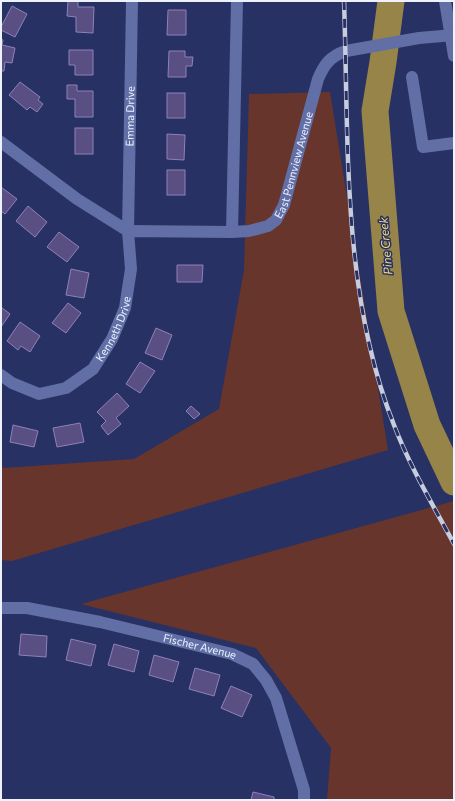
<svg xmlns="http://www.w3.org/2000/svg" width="455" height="801" font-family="Commissioner,sans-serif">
<rect width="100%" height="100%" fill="#283163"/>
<g fill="#67352b">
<path d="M330 92 388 450 12 561 1 560V466L4 468 134 459 219 409 244 270 249 94Z"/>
<path d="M454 501V800H327L331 748 256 648 81 604Z"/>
</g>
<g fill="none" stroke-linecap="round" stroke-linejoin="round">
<path stroke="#968449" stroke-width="27" d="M391 1 383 62 375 111 391 311 427 425 454 482"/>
</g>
<g fill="#5a4f82" stroke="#8d81bc">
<path d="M68 1H78V7H94L93 33 76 32V17L67 16Z"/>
<path d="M12 6 27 14 15 37 1 30V27Z"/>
<path d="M168 10H186V35H167Z"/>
<path d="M1 39 3 40 2 45 15 48 12 63 5 62 4 71H1Z"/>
<path d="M69 50H93V75H75V65H69Z"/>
<path d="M169 51H185V57H193L192 66H186V77H168Z"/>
<path d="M20 82 40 97 38 100 43 104 37 112 30 107 27 110 9 95Z"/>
<path d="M67 85H77V91H93V117H75V99H67Z"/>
<rect x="167" y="93" width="18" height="25"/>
<rect x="75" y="128" width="18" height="26"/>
<path d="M167 134 185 135 184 160 167 159Z"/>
<rect x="167" y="170" width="18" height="25"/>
<path d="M1 187 17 199 5 214 1 211Z"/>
<path d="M28 206 47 222 35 237 16 221Z"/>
<path d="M59 232 79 247 67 262 47 247Z"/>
<path d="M177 265H203L202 282H177Z"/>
<path d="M71 269 89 273 84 298 66 295Z"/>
<path d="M68 303 81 313 66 333 52 323Z"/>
<path d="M1 307 10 314 1 327Z"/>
<path d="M20 322 40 336 30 352 21 346 18 350 7 341Z"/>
<path d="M156 328 172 335 162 360 145 353Z"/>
<path d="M140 362 155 371 140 393 126 384Z"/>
<path d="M117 393 129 406 116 418 121 424 108 435 101 426 106 421 97 412Z"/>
<path d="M191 406 200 414 194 419 186 411Z"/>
<path d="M80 423 84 442 57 447 53 428Z"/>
<path d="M13 425 38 431 34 447 10 442Z"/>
<path d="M21 634 47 636 46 657 19 655Z"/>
<path d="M71 639 96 645 91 666 66 660Z"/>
<path d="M114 644 139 651 134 672 108 665Z"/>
<path d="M154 655 179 662 173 682 149 675Z"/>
<path d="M195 668 220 675 214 696 189 689Z"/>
<path d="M231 686 252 695 242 717 221 708Z"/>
<path d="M253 792 274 797V800H251Z"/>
</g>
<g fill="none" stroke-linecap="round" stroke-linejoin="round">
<g stroke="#616fa6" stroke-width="12">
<path d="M445 1 454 56"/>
<path d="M412 77 423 147 454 143"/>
<path id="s1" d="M1 142 77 199 128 231 132 1"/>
<path d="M232 232 237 1"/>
<path id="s2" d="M1 375 12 383 39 394 66 388 93 369 112 339 125 308 131 269 128 231 232 232 249 231 268 226 276 220 284 205 318 79C324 65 330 56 346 51L419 38 454 35"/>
<path id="s3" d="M1 608H27L100 622 232 654 253 664 266 680 276 698 304 790V800"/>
</g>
<g stroke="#c7ccdf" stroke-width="4.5">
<path id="rail" d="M344 1C349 141 341 292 394 425 410 467 433 505 454 544"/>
</g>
<use href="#rail" stroke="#283163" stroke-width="3" stroke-dasharray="9" stroke-linecap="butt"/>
</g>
<g text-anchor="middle" stroke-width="3" stroke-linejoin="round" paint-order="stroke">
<g font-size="11" fill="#eef2fe" stroke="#283163">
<text dy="4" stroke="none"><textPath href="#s1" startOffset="270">Emma Drive</textPath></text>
<text dy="4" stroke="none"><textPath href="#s2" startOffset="459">East Pennview Avenue</textPath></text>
<text dy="4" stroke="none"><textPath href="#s2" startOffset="149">Kenneth Drive</textPath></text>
<text dy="4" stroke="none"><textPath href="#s3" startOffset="203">Fischer Avenue</textPath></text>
</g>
<g font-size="12" font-style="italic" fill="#f3d981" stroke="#283163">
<text transform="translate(386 246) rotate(-95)" y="4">Pine Creek</text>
</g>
</g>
<rect width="455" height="801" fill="none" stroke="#eef2fe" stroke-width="4"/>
</svg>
